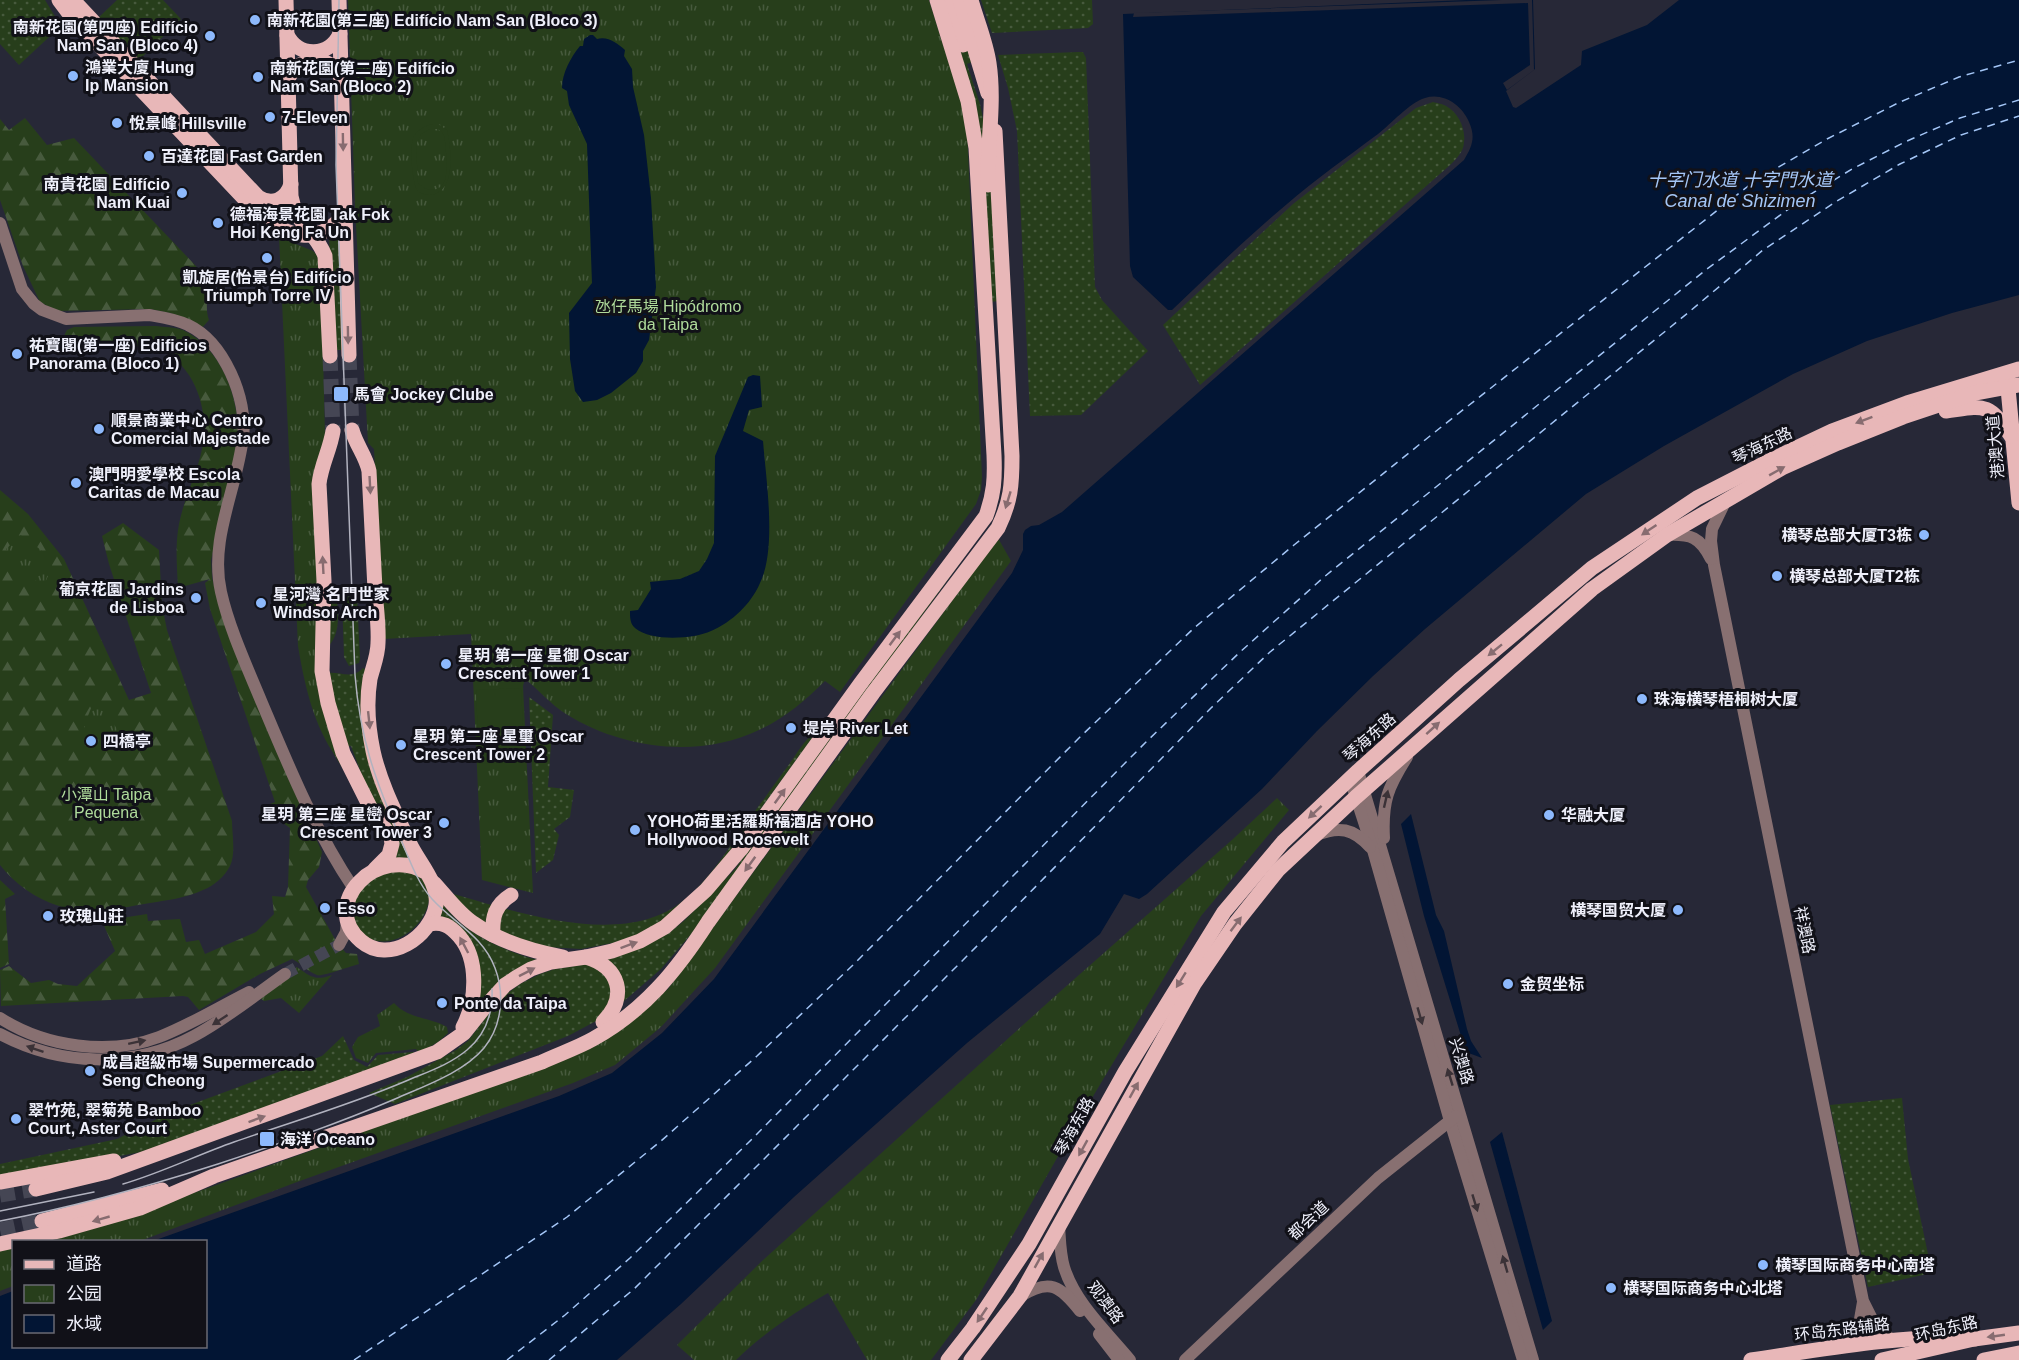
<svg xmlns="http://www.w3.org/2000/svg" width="2019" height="1360" font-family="Arial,'Noto Sans SC',sans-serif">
<defs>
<pattern id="grass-dots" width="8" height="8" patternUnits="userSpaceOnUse" patternTransform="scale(1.5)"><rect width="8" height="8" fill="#273e1b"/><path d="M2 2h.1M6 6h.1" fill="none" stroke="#475a3d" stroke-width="1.8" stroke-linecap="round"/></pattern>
<pattern id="forest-firs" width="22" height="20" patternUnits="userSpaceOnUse" patternTransform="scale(1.5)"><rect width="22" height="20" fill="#273e1b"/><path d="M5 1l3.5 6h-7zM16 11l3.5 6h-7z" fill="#475a3d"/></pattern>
<pattern id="park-tufts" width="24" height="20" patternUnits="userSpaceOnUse" patternTransform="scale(1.5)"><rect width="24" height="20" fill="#273e1b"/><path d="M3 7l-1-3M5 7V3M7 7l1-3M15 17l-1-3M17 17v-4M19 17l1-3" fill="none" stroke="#475a3d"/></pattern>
</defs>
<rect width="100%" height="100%" fill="#272837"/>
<g fill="url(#grass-dots)">
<path d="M0 0H45L61 26 19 65 0 44Z"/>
<path d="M117 0H163L181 19 139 60 98 18Z"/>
<path d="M981 0H1092L1093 24 1088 28 992 33Z"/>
<path d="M946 20 975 61 967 64 980 104 988 143 999 301 990 302 984 175Z"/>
<path d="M1079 52H1083L1086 58 1095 287 1102 300 1148 351 1081 415 1030 416 1017 131 1008 88 998 55Z"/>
<path d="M1433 102C1437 103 1443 104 1446 106 1458 112 1466 129 1464 142 1464 152 1455 160 1449 166L1200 385 1163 325 1293 204 1416 108Z"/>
<path d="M340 227 345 350H333L329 235Z"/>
<path d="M985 522 988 524 698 926 661 969 623 1002 607 961 608 959 637 949 669 933 685 920 735 869Z"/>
<path d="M357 596 360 659 359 663 349 666 344 657 342 597Z"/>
<path d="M330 597H337C338 616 341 634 327 648Z"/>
<path d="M363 668 365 669 366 717 417 864 393 858 351 746 346 747 327 673C340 671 352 680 363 668Z"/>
<path d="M529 697 553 715 548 787 574 790 570 817 554 829 559 835 553 860 536 873Z"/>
<path d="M813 734H815L717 869 663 921 628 940 581 949 546 947 503 933 484 923 446 892C513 910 623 951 684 900 710 879 728 849 747 822 762 802 776 782 790 763 797 753 804 741 813 734Z"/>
<path d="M399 869C405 871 411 872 417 875 448 894 414 947 377 941 371 940 364 938 360 933 354 927 353 911 350 903L364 880Z"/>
<path d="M441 901C458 931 506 952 538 960 510 973 493 983 476 1009L478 969 438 916Z"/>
<path d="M588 964C609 974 610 979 612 1001L598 1020 568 1036 395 1104 369 1093 407 1077 456 1050 468 1041 500 999 520 984 540 974 555 969Z"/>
<path d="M343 1036 354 1060 367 1067 378 1055 413 1052 416 1055 141 1152 0 1178V1164L117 1139 171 1112 322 1056Z"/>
<path d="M1902 1098 1908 1159 1932 1273 1868 1287 1830 1105Z"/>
</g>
<g fill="url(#forest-firs)">
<path d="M25 118 47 145 74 138 195 265C198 269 203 274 205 278 210 291 204 307 209 320L201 329 187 319 170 313 150 309 57 311 40 302 23 266 0 200V119L9 130Z"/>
<path d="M155 326C164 327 175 327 183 330 223 349 240 400 238 441L211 560 212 578 220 608 272 740 322 852 319 867 308 880 306 887 337 943 346 953 357 954 359 964C351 966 322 977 317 975 308 972 301 963 292 959L260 974 199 1010 188 997 183 996 1 1006 0 970 9 966 31 983 49 980 58 984 77 986 115 951 102 921 147 914 148 921 180 919 186 942 199 940 205 954 256 932 274 914 272 896 285 897 288 887 290 828 283 823 281 818H263L260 808 275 802 210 609 205 583 210 579 178 588C177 566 175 545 179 524 184 498 197 474 202 449 210 410 195 364 157 348 146 344 89 348 74 348L67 345 63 338 67 330 74 327Z"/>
<path d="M0 490 28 514 64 559 129 700 151 693 109 564 102 536 123 523 159 550 162 605 167 630 232 821C232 834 236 853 230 866 225 876 214 886 203 890 186 898 168 900 150 903 120 908 89 916 59 906 36 899 15 884 0 865Z"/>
<path d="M0 880 15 894 5 899 9 964 0 968Z"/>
</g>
<g fill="url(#park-tufts)">
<path d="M348 0H929L965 114 967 127 982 477 981 490 976 504 840 692 825 681C805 701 785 718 759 730 699 759 622 749 566 714 551 705 539 690 525 679L523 686 533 893 482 880 471 634 384 639 374 449 368 443 355 207Z"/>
<path d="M279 237 313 251 317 255 321 266 325 438 317 653 363 798C352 782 341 767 332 751 312 719 304 682 298 646Z"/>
<path d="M21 535 41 550 55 570 48 576 44 585 27 576 24 577 6 549Z"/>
<path d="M998 538 1011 561 715 968 661 1027 615 1065 573 1083 297 1182 140 1241 41 1242 121 1218 208 1188 515 1077 607 1037 668 989Z"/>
<path d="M95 698 106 710 119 733 89 746 84 726Z"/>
<path d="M1277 798 1289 810 1201 916 1077 1123 976 1300 931 1360H867L828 1293C795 1312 764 1333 736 1360H694L677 1345 762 1261 1054 997 1233 839Z"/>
<path d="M297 967C311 977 315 981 332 975L299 1013 281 998 264 1001 257 996Z"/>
<path d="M394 1003C408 1019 430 1017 447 1027L448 1033 438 1042 419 1053 416 1049 376 1053 368 1063 356 1058 352 1047 358 1037 380 1026 377 1015Z"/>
<path d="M13 1247V1286L0 1291V1249Z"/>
</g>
<g fill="#273e1b" fill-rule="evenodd">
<path d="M433 124H438L447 130C451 147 456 187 435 194 430 196 423 195 418 191 412 185 409 144 414 136 418 129 425 126 433 124ZM430 129H438C442 132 442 131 444 136 446 143 448 173 445 180 440 193 426 192 418 183L416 145 421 134Z"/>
<path d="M521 688 525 762 479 764 476 690Z"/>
</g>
<g fill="#021534">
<path d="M1467 0H1533L1535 69 1506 91 1513 107 1516 108 1581 65 1582 51 1647 25 1679 0H2019V295L1952 313 1867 341 1793 374 1664 446 1586 494 1425 629 1373 676 1317 731 1262 789 1147 894 1139 899 1124 894 1100 934 967 1043 794 1197 681 1304 617 1360H0V1296L13 1291 14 1346H206V1242L153 1241 559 1096 612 1073 662 1033 714 979 1012 573 1023 550V534L1025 530 1031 526 1039 525 1062 512 1464 160C1472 147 1476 137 1469 122 1462 105 1443 92 1425 98 1409 103 1391 124 1378 134 1347 157 1316 179 1287 204 1247 237 1210 274 1172 310H1168L1133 277 1130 266 1123 14Z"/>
<path d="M590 35H593L597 39C608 36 617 43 625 50L624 56 632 69 633 87 644 135 651 198 656 287 649 340 643 351V361L636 373 611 393 597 400 583 402 575 391 570 359 569 313 592 283 587 144 569 105 567 91 562 88C562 73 571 57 580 46H583L584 39Z"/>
<path d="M753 375 760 376 762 407 749 410 743 431 763 441C766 480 777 548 760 583 751 604 732 622 711 631 693 639 652 642 635 628 630 624 630 617 630 611L638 610 651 589 650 582 680 579 699 571 707 559 714 543 715 456 748 377Z"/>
<path d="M1411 814 1436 915 1444 931 1467 1029 1471 1041 1482 1058 1466 1052 1424 916 1401 824Z"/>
<path d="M1502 1132 1552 1321 1543 1330 1490 1142Z"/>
</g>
<path fill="#272837" d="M1502 0H1532L1534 70 1507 90 1503 83 1530 65 1528 3 1133 17 1134 13Z"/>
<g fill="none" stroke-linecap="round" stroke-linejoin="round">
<g stroke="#a4c6f7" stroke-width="1.5" stroke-dasharray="8 6" stroke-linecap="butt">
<path d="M354 1360 567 1217 661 1141 757 1056 854 964 1079 738 1194 628 1294 545 1445 424 1756 180 1827 139 1900 102 1959 77 2019 60"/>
<path d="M507 1360 565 1315 630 1258 748 1143 1145 743 1239 653 1324 577 1707 269 1798 202 1852 169 1907 141 1960 118 2019 100"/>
<path d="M549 1360 634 1289 998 925 1211 708 1270 652 1689 312 1763 250 1837 201 1900 164 1961 135 2019 116"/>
</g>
<path stroke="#454654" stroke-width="12" stroke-dasharray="12 6" stroke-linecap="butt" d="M285 974 339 945"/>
<g stroke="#454654" stroke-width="15" stroke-dasharray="15 8" stroke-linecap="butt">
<path d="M349 355 352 430"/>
<path d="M330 356 333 431"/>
<path d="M0 1195 36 1189"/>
<path d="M0 1230 42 1221"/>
</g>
<g stroke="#887071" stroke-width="12">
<path d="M0 223 22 289 34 304 42 310 66 319 149 315C161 317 176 319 188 325 224 342 248 399 243 437 237 489 209 539 221 592 229 628 248 669 262 703 289 767 315 831 354 889"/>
<path d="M1726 500 1712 529 1711 541 1714 565 1863 1301 1872 1319 1892 1341"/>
<path d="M1667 535C1691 534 1700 537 1711 559"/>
<path d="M1358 771 1533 1360"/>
<path d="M1350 779 1373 850 1450 1121 1523 1360"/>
<path d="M1316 835C1339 826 1353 828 1370 847"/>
<path d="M1384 838C1382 801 1388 787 1407 757"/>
<path d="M339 945 346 932 347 919"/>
<path d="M0 1018C45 1047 109 1056 159 1037 190 1025 219 1007 249 992"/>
<path d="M0 1034C60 1066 133 1069 194 1036 226 1019 255 995 285 974"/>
<path d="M1059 1225C1060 1239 1060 1254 1064 1267 1075 1303 1107 1332 1130 1360"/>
<path d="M1021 1296C1050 1278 1060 1286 1080 1311"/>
<path d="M1099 1334 1119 1360"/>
<path d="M1843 1346 1859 1325 1863 1302"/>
<path d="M1185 1360 1378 1178 1456 1116"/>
</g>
<g stroke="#e8b7b8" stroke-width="15">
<path d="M59 0 68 12 258 213C286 237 319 248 345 213"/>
<path d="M73 0 258 197C272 206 286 200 291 184"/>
<path d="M286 0 291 196C295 223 316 232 325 256L330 356"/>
<path d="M339 0 349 355"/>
<path d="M947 0 963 45"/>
<path d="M960 0 988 93"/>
<path d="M287 35C299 58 329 57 340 34"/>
<path d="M288 79C299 55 329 54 341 77"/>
<path d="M2007 378 2019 503"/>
<path d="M1946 411C1983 406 1988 401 2011 436"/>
<path d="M352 430C356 445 366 456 369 471 371 510 373 549 375 589 376 607 379 625 378 643 378 655 373 667 370 679 366 703 368 727 373 751 380 783 396 814 410 844 419 863 439 883 436 905 431 937 389 965 361 941 318 905 378 842 427 873"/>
<path d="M333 431C330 450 321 465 319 484L324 581 322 671 328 703 343 753 372 811 391 837 392 844 389 855 375 869"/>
<path d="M434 883C446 896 458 913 473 923 500 942 531 951 563 957"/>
<path d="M429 924C442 921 450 926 459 936 479 959 477 1001 463 1027"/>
<path d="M493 935C492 917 495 905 511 895"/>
<path d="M586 957C620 967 628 997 603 1022"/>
<path d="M0 1182 114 1161"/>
<path d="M36 1189 107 1172 437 1052 464 1033 484 1008 505 985 517 977 531 969 551 962 586 957 612 951 640 941 665 927 706 890 741 849 861 683 986 516C994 494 995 479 994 455L976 148 968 101 937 0"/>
<path d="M42 1221 162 1190"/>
<path d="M0 1244 59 1231 140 1208 214 1176 542 1062C559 1054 577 1048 593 1039 644 1011 677 970 708 922L873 693 998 528C1011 501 1012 485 1012 456L995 131"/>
<path d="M948 1360 973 1328 1029 1244 1125 1072 1224 912 1283 842 1358 771 1459 680 1592 568 1697 498 1773 459 1832 431 1907 403 2019 369"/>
<path d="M971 1360 1020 1296 1194 984 1235 924 1278 870 1356 797 1592 589 1667 535 1782 468 1838 443 1903 417 1975 393 2019 385"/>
<path d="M1751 1360C1825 1349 1899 1334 1974 1339"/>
<path d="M1882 1360 1974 1339 2019 1333"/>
<path d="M1984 1360 2019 1353"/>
</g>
<g stroke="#b1b2bf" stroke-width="1.5">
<path d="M123 1184C161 1173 197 1155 234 1142 291 1122 350 1105 406 1081 427 1072 449 1065 467 1050 485 1035 493 1013 492 989"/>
<path d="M0 1211 94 1192"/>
<path d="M0 1221C74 1207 146 1187 218 1164 278 1144 337 1124 395 1099 424 1086 463 1073 484 1048 502 1026 505 994 495 968 483 936 454 923 432 899 417 882 409 859 400 837 375 780 360 738 355 675L336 165 339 0"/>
</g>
<path stroke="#e8b7b8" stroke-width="15" d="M971 0C977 21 986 42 989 63 995 103 987 144 988 185"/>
</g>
<defs><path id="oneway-solid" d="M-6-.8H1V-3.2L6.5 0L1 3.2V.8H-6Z" transform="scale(1.5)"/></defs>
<g fill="#876c70">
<use href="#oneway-solid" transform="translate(343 142) rotate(89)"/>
<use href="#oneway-solid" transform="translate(348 335) rotate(89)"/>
<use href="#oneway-solid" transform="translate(1864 420) rotate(159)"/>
<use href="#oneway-solid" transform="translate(1777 471) rotate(-29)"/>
<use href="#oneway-solid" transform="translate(370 485) rotate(87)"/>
<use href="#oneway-solid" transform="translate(1008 500) rotate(107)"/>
<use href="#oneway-solid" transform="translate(1649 530) rotate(146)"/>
<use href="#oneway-solid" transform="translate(323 565) rotate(-93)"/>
<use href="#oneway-solid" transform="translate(895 638) rotate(-53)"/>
<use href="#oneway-solid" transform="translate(1495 650) rotate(141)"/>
<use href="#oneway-solid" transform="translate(369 720) rotate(84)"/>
<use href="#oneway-solid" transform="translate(1433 728) rotate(-42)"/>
<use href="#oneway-solid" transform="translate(780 796) rotate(-54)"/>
<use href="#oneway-solid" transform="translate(1315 812) rotate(137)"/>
<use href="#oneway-solid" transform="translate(750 864) rotate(126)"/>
<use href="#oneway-solid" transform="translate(1236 924) rotate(-53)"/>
<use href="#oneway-solid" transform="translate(464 945) rotate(-118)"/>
<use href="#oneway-solid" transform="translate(629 945) rotate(-20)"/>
<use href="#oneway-solid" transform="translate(527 972) rotate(-27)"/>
<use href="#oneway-solid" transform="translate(1181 980) rotate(122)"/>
<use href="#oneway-solid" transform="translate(1134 1090) rotate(-61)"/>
<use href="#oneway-solid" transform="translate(257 1119) rotate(-20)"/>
<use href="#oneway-solid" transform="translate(1083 1148) rotate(119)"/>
<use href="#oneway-solid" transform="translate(101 1219) rotate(164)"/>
<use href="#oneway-solid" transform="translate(1039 1260) rotate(-61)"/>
<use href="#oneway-solid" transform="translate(982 1315) rotate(124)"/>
<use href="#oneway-solid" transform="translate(1996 1336) rotate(172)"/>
</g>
<g fill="#3b3237">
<use href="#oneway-solid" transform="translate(1386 799) rotate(-77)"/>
<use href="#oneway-solid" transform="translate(1420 1016) rotate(74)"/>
<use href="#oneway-solid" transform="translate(220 1020) rotate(147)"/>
<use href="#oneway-solid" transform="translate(137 1042) rotate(-12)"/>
<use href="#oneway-solid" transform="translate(35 1049) rotate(-161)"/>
<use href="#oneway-solid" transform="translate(1450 1077) rotate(-107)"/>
<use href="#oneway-solid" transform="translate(1475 1203) rotate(73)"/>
<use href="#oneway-solid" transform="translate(1505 1264) rotate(-106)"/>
</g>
<g fill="#8db9fc" stroke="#111118" stroke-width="2">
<circle cx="255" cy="20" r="6"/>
<circle cx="210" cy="36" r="6"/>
<circle cx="73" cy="76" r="6"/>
<circle cx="258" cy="77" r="6"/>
<circle cx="270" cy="117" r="6"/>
<circle cx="117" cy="123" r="6"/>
<circle cx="149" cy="156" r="6"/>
<circle cx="182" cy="193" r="6"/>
<circle cx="218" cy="223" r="6"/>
<circle cx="267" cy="258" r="6"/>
<circle cx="17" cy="354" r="6"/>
<rect x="333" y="386" width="16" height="16" rx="3"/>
<circle cx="99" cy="429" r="6"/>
<circle cx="76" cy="483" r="6"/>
<circle cx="1924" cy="535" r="6"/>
<circle cx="1777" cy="576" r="6"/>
<circle cx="196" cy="598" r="6"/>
<circle cx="261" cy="603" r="6"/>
<circle cx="446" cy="664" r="6"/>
<circle cx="1642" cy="699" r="6"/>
<circle cx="791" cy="728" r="6"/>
<circle cx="91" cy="741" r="6"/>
<circle cx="401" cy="745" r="6"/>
<circle cx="1549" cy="815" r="6"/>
<circle cx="444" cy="823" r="6"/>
<circle cx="635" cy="830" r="6"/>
<circle cx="325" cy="908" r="6"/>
<circle cx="1678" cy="910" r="6"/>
<circle cx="48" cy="916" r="6"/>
<circle cx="1508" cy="984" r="6"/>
<circle cx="442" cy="1003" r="6"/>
<circle cx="90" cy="1071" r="6"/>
<circle cx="16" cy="1119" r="6"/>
<rect x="259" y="1131" width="16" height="16" rx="3"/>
<circle cx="1763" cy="1265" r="6"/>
<circle cx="1611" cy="1288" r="6"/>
</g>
<g text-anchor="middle" stroke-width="6" stroke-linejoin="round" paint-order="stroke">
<g font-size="16" font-weight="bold" fill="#eff0fb" stroke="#111118" text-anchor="start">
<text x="267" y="26">南新花園(第三座) Edifício Nam San (Bloco 3)</text>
<text x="198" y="33" text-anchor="end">南新花園(第四座) Edifício<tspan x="198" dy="18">Nam San (Bloco 4)</tspan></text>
<text x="85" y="73">鴻業大廈 Hung<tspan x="85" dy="18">Ip Mansion</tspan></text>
<text x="270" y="74">南新花園(第二座) Edifício<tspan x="270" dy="18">Nam San (Bloco 2)</tspan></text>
<text x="282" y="123">7-Eleven</text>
<text x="129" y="129">悅景峰 Hillsville</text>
<text x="161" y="162">百達花園 Fast Garden</text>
<text x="170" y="190" text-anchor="end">南貴花園 Edifício<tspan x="170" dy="18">Nam Kuai</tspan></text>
<text x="230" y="220">德福海景花園 Tak Fok<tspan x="230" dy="18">Hoi Keng Fa Un</tspan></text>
<text x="267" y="283" text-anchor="middle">凱旋居(怡景台) Edifício<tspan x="267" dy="18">Triumph Torre IV</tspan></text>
<text x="29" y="351">祐寶閣(第一座) Edificios<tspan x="29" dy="18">Panorama (Bloco 1)</tspan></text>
<text x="354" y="400">馬會 Jockey Clube</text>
<text x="111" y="426">順景商業中心 Centro<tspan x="111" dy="18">Comercial Majestade</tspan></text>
<text x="88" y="480">澳門明愛學校 Escola<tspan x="88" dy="18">Caritas de Macau</tspan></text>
<text x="1912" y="541" text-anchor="end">横琴总部大厦T3栋</text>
<text x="1789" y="582">横琴总部大厦T2栋</text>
<text x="184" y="595" text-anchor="end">葡京花園 Jardins<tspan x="184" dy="18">de Lisboa</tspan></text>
<text x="273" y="600">星河灣 名門世家<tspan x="273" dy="18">Windsor Arch</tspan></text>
<text x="458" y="661">星玥 第一座 星御 Oscar<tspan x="458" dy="18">Crescent Tower 1</tspan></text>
<text x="1654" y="705">珠海横琴梧桐树大厦</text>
<text x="803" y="734">堤岸 River Let</text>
<text x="413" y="742">星玥 第二座 星璽 Oscar<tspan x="413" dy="18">Crescent Tower 2</tspan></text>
<text x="103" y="747">四橋亭</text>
<text x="432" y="820" text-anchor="end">星玥 第三座 星巒 Oscar<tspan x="432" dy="18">Crescent Tower 3</tspan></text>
<text x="1561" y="821">华融大厦</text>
<text x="647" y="827">YOHO荷里活羅斯福酒店 YOHO<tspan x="647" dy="18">Hollywood Roosevelt</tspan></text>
<text x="337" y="914">Esso</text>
<text x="1666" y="916" text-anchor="end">横琴国贸大厦</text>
<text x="60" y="922">玫瑰山莊</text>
<text x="1520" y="990">金贸坐标</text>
<text x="454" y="1009">Ponte da Taipa</text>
<text x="102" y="1068">成昌超級市場 Supermercado<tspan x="102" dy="18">Seng Cheong</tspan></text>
<text x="28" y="1116">翠竹苑, 翠菊苑 Bamboo<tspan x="28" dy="18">Court, Aster Court</tspan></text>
<text x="280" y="1145">海洋 Oceano</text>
<text x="1775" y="1271">横琴国际商务中心南塔</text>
<text x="1623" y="1294">横琴国际商务中心北塔</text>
</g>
<g font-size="16" fill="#afdb9b" stroke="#111118">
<text x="668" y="312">氹仔馬場 Hipódromo<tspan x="668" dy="18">da Taipa</tspan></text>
<text x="106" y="800">小潭山 Taipa<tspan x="106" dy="18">Pequena</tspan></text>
</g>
<g font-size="16" fill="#eff0fb" stroke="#111118">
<text transform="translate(1762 445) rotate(-26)" y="6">琴海东路</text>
<text transform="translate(1995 447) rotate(-95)" y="6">港澳大道</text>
<text transform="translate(1369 737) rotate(-42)" y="6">琴海东路</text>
<text transform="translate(1805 930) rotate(78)" y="6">祥澳路</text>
<text transform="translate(1462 1061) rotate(73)" y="6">兴澳路</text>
<text transform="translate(1074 1126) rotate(-61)" y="6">琴海东路</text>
<text transform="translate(1308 1220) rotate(-43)" y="6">都会道</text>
<text transform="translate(1106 1302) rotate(53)" y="6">观澳路</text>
<text transform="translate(1946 1328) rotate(-13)" y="6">环岛东路</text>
<text transform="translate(1842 1329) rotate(-7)" y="6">环岛东路辅路</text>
</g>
<g font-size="18" font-style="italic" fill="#a4c6f7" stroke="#111118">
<text x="1740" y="186">十字门水道 十字門水道<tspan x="1740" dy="21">Canal de Shizimen</tspan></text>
</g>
</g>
<rect x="12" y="1240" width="195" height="108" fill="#111118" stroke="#6a6a73" stroke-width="1.5"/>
<rect x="24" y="1260" width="30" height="9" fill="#e8b7b8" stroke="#6a6a73" stroke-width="1.5"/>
<text x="66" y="1270" font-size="18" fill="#eff0fb">道路</text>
<rect x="24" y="1285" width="30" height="18" fill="url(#park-tufts)" stroke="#6a6a73" stroke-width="1.5"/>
<text x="66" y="1300" font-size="18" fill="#eff0fb">公园</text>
<rect x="24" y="1315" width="30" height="18" fill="#021534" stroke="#6a6a73" stroke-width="1.5"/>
<text x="66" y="1330" font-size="18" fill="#eff0fb">水域</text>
</svg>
